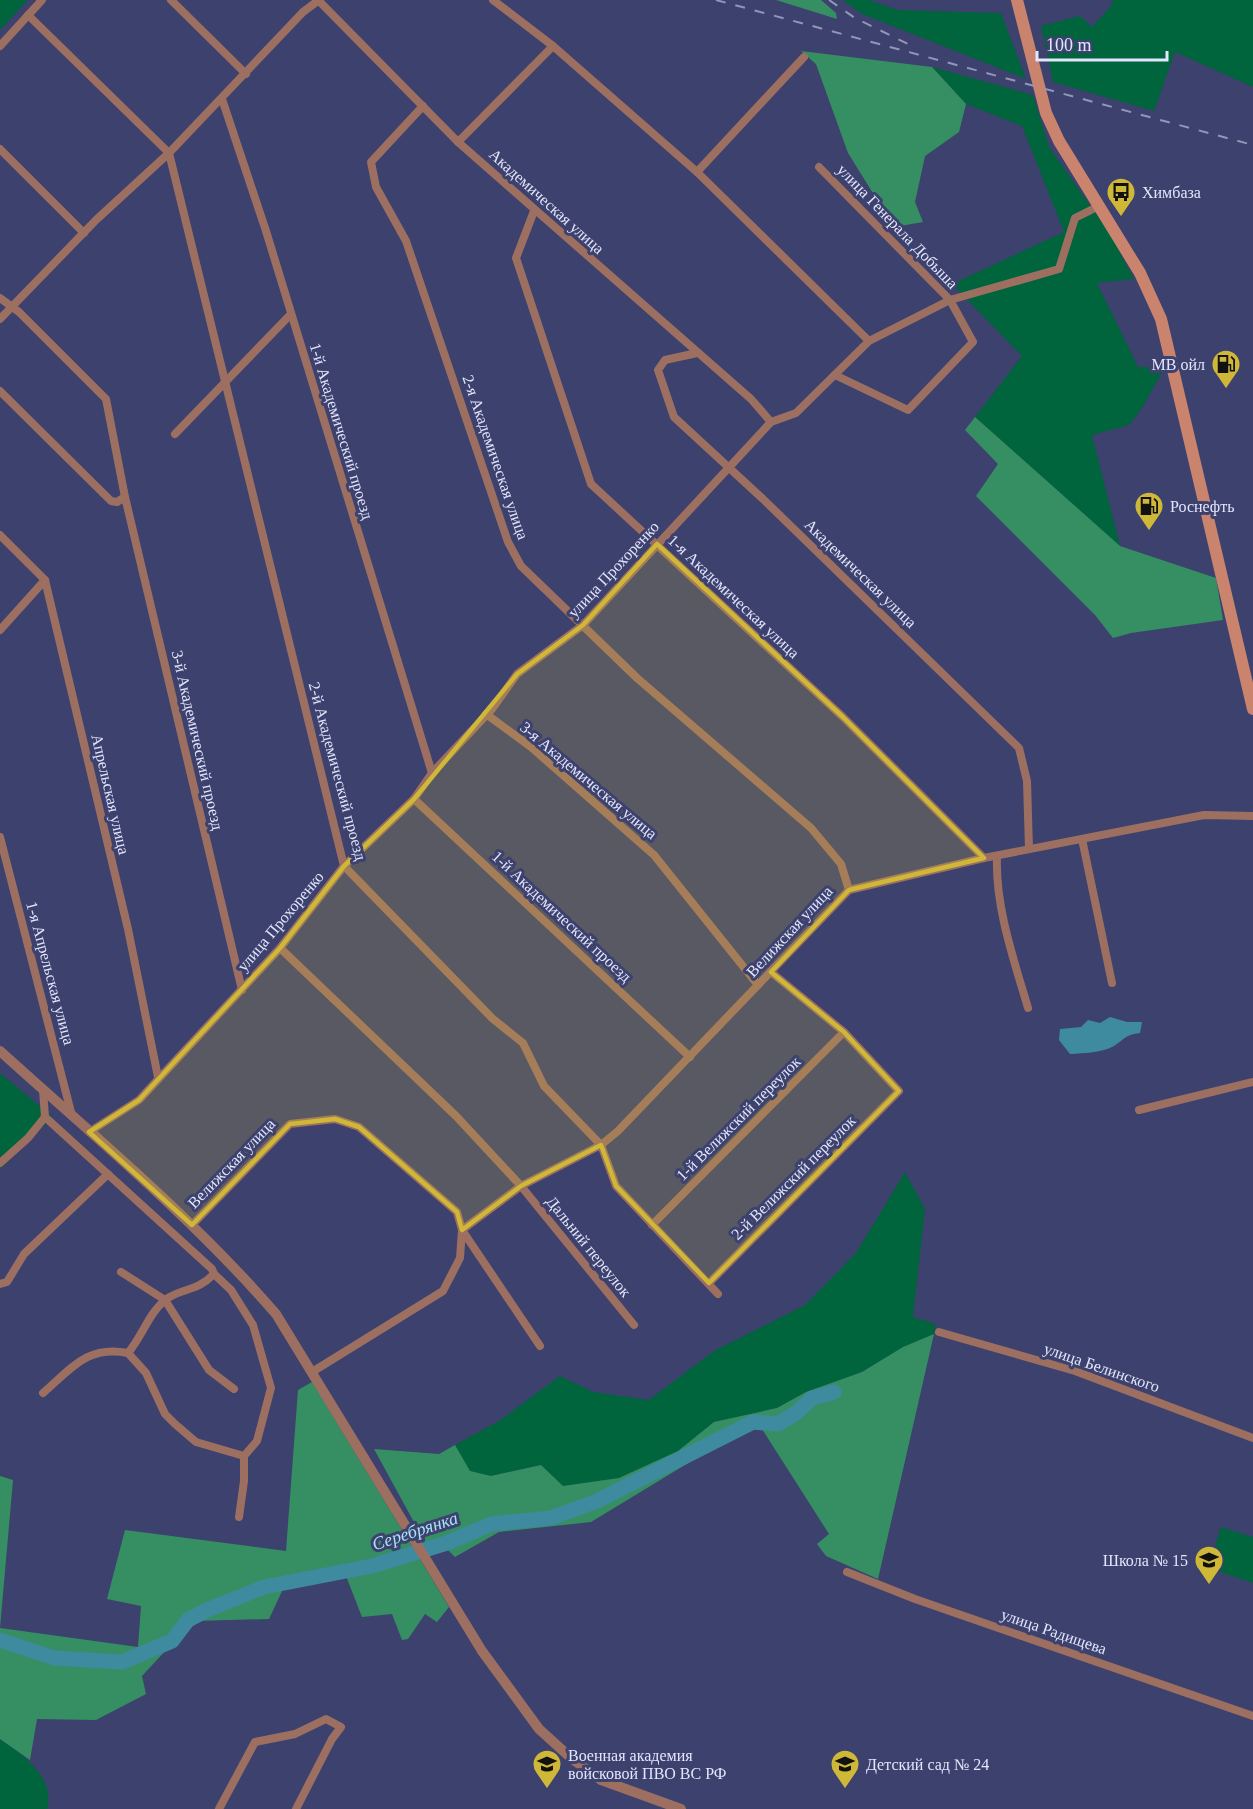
<svg xmlns="http://www.w3.org/2000/svg" width="1253" height="1809" font-family="'Times New Roman',serif">
<rect width="100%" height="100%" fill="#3d416e"/>
<g fill="#00643d">
<path d="M0 0H28L0 30Z"/>
<path d="M843 0H869L898 10 1001 13 1026 79 862 14Z"/>
<path d="M1111 0H1253V87L1175 52 1154 111 1053 82 1041 26 1080 16 1092 27 1113 4Z"/>
<path d="M932 67 1033 95 1049 147 1109 232 1134 279 1097 283 1138 367H1165L1142 408 1129 425 1092 435 1120 546 975 417 1022 356 952 284 1064 232 1022 126 966 104Z"/>
<path d="M0 1073 53 1117 0 1169Z"/>
<path d="M905 1172 925 1209 913 1317 936 1324 934 1334 903 1347 862 1372 806 1392 777 1408 714 1422 678 1451 619 1478 563 1486 541 1465 491 1476 470 1471 455 1445 499 1421 560 1376 593 1392 649 1400 714 1351 805 1305 856 1253Z"/>
<path d="M1221 1527 1253 1537V1583L1208 1568Z"/>
<path d="M0 1739C22 1754 56 1778 47 1809H0Z"/>
</g>
<g fill="#368f63">
<path d="M776 0H821L836 13 837 19Z"/>
<path d="M801 51 932 67 966 104 959 132 925 156 915 202 923 222 894 227 848 153 816 64Z"/>
<path d="M975 417 1120 546 1216 578 1223 620 1131 633 1113 638 1095 615 976 496 998 464 965 430Z"/>
<path d="M934 1334 878 1579 826 1556 817 1544 829 1534 762 1429 741 1431 591 1522 499 1532 455 1557 446 1548 432 1555 374 1449 439 1454 455 1445 470 1471 491 1476 541 1465 563 1486 619 1478 678 1451 714 1422 777 1408 806 1392 862 1372 903 1347Z"/>
<path d="M312 1382 449 1607 437 1622 425 1614 408 1639 402 1640 392 1614 362 1617 346 1576 283 1589 269 1619 193 1621 142 1676 146 1694 96 1720 37 1719 30 1760 0 1739V1476L13 1480 0 1628 138 1647 141 1606 107 1599 125 1530 286 1551 298 1390Z"/>
</g>
<path fill="#3e8ba0" d="M1110 1017 1127 1022H1142L1140 1033C1125 1035 1126 1038 1114 1046 1102 1053 1084 1053 1070 1054L1059 1040 1060 1029 1081 1027 1088 1020 1100 1023Z"/>
<g fill="none" stroke-linecap="round" stroke-linejoin="round">
<path stroke="#3e8ba0" stroke-width="15" d="M0 1640 54 1658 122 1662 172 1641 188 1620 207 1610 264 1587 372 1566 447 1543 491 1524 551 1518 597 1501 753 1422 778 1424 796 1413 812 1398 834 1392"/>
<g stroke="#9c6f61" stroke-width="8">
<path d="M171 0 246 74"/>
<path d="M318 0 458 142 553 46 493 0"/>
<path d="M28 15 169 153 344 866 493 1019 523 1043 544 1086 601 1145 616 1186 718 1294"/>
<path d="M0 46 42 0"/>
<path d="M553 46 697 172 869 341"/>
<path d="M222 99 266 231 432 773"/>
<path d="M423 106 371 162 376 187 406 241 508 542 521 566 637 678 811 828 841 864 849 890"/>
<path d="M458 142 751 399 771 422"/>
<path d="M0 149 84 233"/>
<path d="M819 167 950 300 973 342 908 410 835 375"/>
<path d="M697 172 804 57"/>
<path d="M534 211 516 258 591 484 843 717 984 858"/>
<path d="M0 298 19 312 106 399 125 497 242 990"/>
<path d="M0 319 96 220 169 153 303 12 319 0"/>
<path d="M697 353 665 360 658 370 674 417 763 499 1019 748 1027 781 1029 849"/>
<path d="M0 391 111 501 117 502 125 497"/>
<path d="M175 434 290 315"/>
<path d="M0 535 45 580 128 929 158 1077"/>
<path d="M0 630 45 580"/>
<path d="M486 714 531 747 654 855 758 985"/>
<path d="M414 799 690 1057"/>
<path d="M0 837 72 1116"/>
<path d="M1082 839 1112 983"/>
<path d="M997 856C995 907 1014 960 1028 1008"/>
<path d="M280 948 456 1116 521 1186 634 1325"/>
<path d="M1139 1110 1253 1082"/>
<path d="M89 1132 139 1100 280 948 344 866 414 799 432 773 492 709 517 674 583 625 771 422 796 413 869 341 950 300 1059 269 1075 218 1099 206"/>
<path d="M0 1163 28 1138 45 1117 43 1090"/>
<path d="M192 1225 290 1124 335 1119 359 1127 457 1212 462 1230 540 1346"/>
<path d="M652 1225 844 1032"/>
<path d="M121 1272 165 1300 209 1370 234 1389"/>
<path d="M709 1283 899 1091 844 1032 771 972"/>
<path d="M0 1284 7 1282 24 1254 108 1174"/>
<path d="M939 1332 1075 1371 1253 1438"/>
<path d="M128 1353 146 1373 165 1414 175 1424 196 1442 244 1456 257 1441 271 1388 253 1325 231 1290 214 1274"/>
<path d="M312 1372 443 1291 460 1258 462 1230 521 1186 601 1145 618 1131 849 890 984 858 1204 815 1253 816"/>
<path d="M43 1393C72 1368 87 1345 128 1353 142 1337 150 1310 168 1298 186 1287 196 1292 214 1274L212 1269 45 1117"/>
<path d="M239 1517 244 1481V1456"/>
<path d="M847 1572 915 1599 1253 1716"/>
<path d="M219 1809 255 1742 295 1734 326 1719 341 1727 332 1739 296 1809"/>
</g>
<path stroke="#9c6f61" stroke-width="10" d="M0 1051C94 1136 193 1218 276 1314L482 1651 539 1729 571 1758 601 1780 681 1809"/>
<path stroke="#ca846e" stroke-width="12" d="M1017 0 1046 113 1059 141 1140 273 1161 319 1253 709"/>
<g stroke="#9296b7" stroke-width="2" stroke-dasharray="10 10" stroke-linecap="butt">
<path d="M716 0 1253 145"/>
<path d="M829 0 855 18 910 45"/>
</g>
</g>
<path fill="#cfb837" fill-opacity="0.2" stroke="#cfb837" stroke-width="4.5" stroke-linejoin="round" d="M657 544 843 717 984 858 849 890 771 972 844 1032 899 1091 709 1283 616 1186 601 1145 521 1186 462 1230 457 1212 359 1127 335 1119 290 1124 192 1225 89 1132 139 1100 280 948 344 866 414 799 517 674 583 625Z"/>
<defs>
<g id="bus-pin" transform="scale(1.5)"><path d="M0 17L-7.5 6A9.5 9.5 0 1 1 7.5 6Z" fill="#cfb837" stroke="#3d416e"/><path d="M-5-6H5V4H4V6H2V4H-2V6H-4V4H-5ZM-3.5-4V0h7V-4ZM-3.5 1.2v1.5H-2V1.2ZM2 1.2v1.5H3.5V1.2Z" fill="#111"/></g>
<g id="fuel-pin" transform="scale(1.5)"><path d="M0 17L-7.5 6A9.5 9.5 0 1 1 7.5 6Z" fill="#cfb837" stroke="#3d416e"/><path d="M-5.5-6h7V0h2V4h1.3V-2.5L3-4.5l.8-.8L6-3V5H2.5V1h-1V6h-7ZM-4.2-4.7v3.2H.2V-4.7Z" fill="#111"/></g>
<g id="school-pin" transform="scale(1.5)"><path d="M0 17L-7.5 6A9.5 9.5 0 1 1 7.5 6Z" fill="#cfb837" stroke="#3d416e"/><path d="M0-5L7-2L0 1L-7-2ZM-4 1L0 2.5L4 1V4Q0 6-4 4Z" fill="#111"/></g>
<g id="university-pin" transform="scale(1.5)"><path d="M0 17L-7.5 6A9.5 9.5 0 1 1 7.5 6Z" fill="#cfb837" stroke="#3d416e"/><path d="M0-5L7-2L0 1L-7-2ZM-4 1L0 2.5L4 1V4Q0 6-4 4Z" fill="#111"/></g>
</defs>
<g fill-rule="evenodd">
<use href="#bus-pin" x="1121" y="192"/>
<use href="#fuel-pin" x="1226" y="364"/>
<use href="#fuel-pin" x="1149" y="506"/>
<use href="#school-pin" x="1209" y="1560"/>
<use href="#university-pin" x="547" y="1764"/>
<use href="#school-pin" x="845" y="1764"/>
</g>
<g text-anchor="middle" stroke-width="6" stroke-linejoin="round" paint-order="stroke">
<g font-size="16" fill="#e3e6fd" stroke="#3d416e" text-anchor="start">
<text x="1142" y="198">Химбаза</text>
<text x="1205" y="370" text-anchor="end">МВ ойл</text>
<text x="1170" y="512">Роснефть</text>
<text x="1188" y="1566" text-anchor="end">Школа № 15</text>
<text x="568" y="1761">Военная академия<tspan x="568" dy="18">войсковой ПВО ВС РФ</tspan></text>
<text x="866" y="1770">Детский сад № 24</text>
</g>
<g font-size="16" fill="#e3e6fd" stroke="#3d416e">
<text transform="translate(547 201) rotate(42)" y="6">Академическая улица</text>
<text transform="translate(898 226) rotate(46)" y="6">улица Генерала Добыша</text>
<text transform="translate(342 431) rotate(73)" y="6">1-й Академический проезд</text>
<text transform="translate(496 457) rotate(71)" y="6">2-я Академическая улица</text>
<text transform="translate(613 569) rotate(-47)" y="6">улица Прохоренко</text>
<text transform="translate(861 573) rotate(44)" y="6">Академическая улица</text>
<text transform="translate(734 596) rotate(43)" y="6">1-я Академическая улица</text>
<text transform="translate(198 740) rotate(77)" y="6">3-й Академический проезд</text>
<text transform="translate(338 771) rotate(75)" y="6">2-й Академический проезд</text>
<text transform="translate(589 780) rotate(40)" y="6">3-я Академическая улица</text>
<text transform="translate(111 794) rotate(77)" y="6">Апрельская улица</text>
<text transform="translate(562 916) rotate(43)" y="6">1-й Академический проезд</text>
<text transform="translate(280 921) rotate(-50)" y="6">улица Прохоренко</text>
<text transform="translate(789 931) rotate(-47)" y="6">Велижская улица</text>
<text transform="translate(51 973) rotate(75)" y="6">1-я Апрельская улица</text>
<text transform="translate(738 1118) rotate(-45)" y="6">1-й Велижский переулок</text>
<text transform="translate(231 1163) rotate(-46)" y="6">Велижская улица</text>
<text transform="translate(793 1177) rotate(-45)" y="6">2-й Велижский переулок</text>
<text transform="translate(589 1246) rotate(51)" y="6">Дальний переулок</text>
<text transform="translate(1102 1367) rotate(19)" y="6">улица Белинского</text>
<text transform="translate(1054 1631) rotate(19)" y="6">улица Радищева</text>
</g>
<g font-size="18" font-style="italic" fill="#a6e3f5" stroke="#3d416e">
<text transform="translate(415 1531) rotate(-18)" y="6">Серебрянка</text>
</g>
</g>
<path d="M1037 51v9h130v-9" fill="none" stroke="#e3e6fd" stroke-width="3"/>
<text x="1046" y="51" font-size="18" fill="#e3e6fd" stroke="#3d416e" stroke-width="4.5" paint-order="stroke">100 m</text>
</svg>
